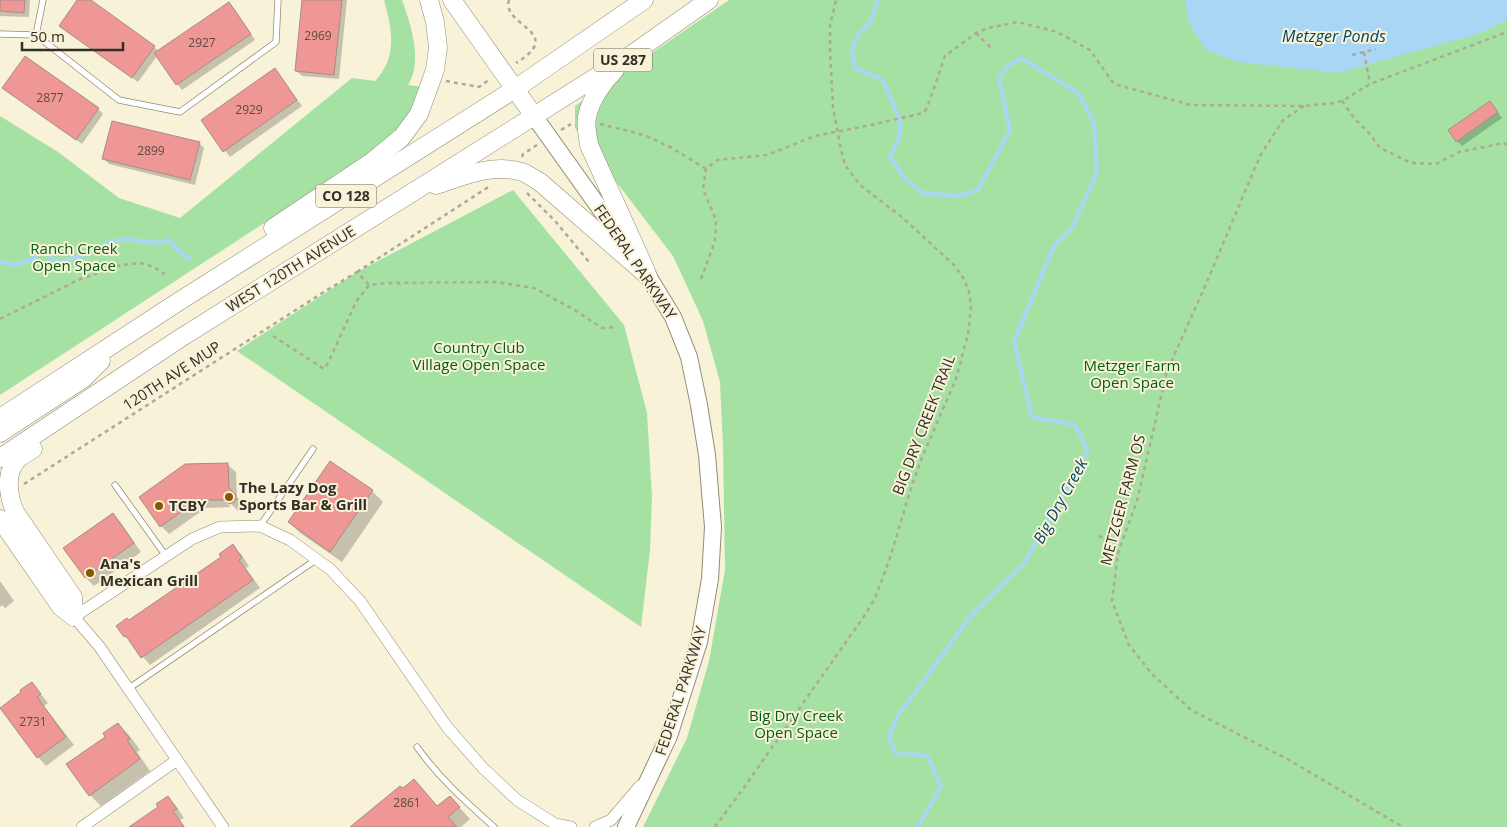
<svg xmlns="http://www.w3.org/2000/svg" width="1507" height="827" font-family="'Open Sans',sans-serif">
<rect width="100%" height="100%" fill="#f8f2d9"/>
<g fill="#a5e1a3">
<path d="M384 0H402C411 25 423 61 408 85L423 87 410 111 389 139 252 231 0 395V116L58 152 119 198 180 218 352 78 375 81C398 56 392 30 384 0Z"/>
<path d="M729 0H1507V827H643L687 738 709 661 725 570 723 446 720 382 703 321 673 256 575 128V106Z"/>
<path d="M513 190 624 325 647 413 652 497 650 550 641 627 237 351 357 272Z"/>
</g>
<path fill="#a8d6f4" d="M1185 0H1507V20L1478 34 1338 73 1237 62 1205 49 1189 23Z"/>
<g fill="#0003">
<path d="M0 0H30L29 17 0 16Z"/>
<path d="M79 0H89L159 51 228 3 234 8 255 40 182 90 177 84 157 56 138 82 66 31 60 25Z"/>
<path d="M303 0H347L339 79 302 76 296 71Z"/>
<path d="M274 69 302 106 230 157 202 120Z"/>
<path d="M4 88 98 109 103 114 82 144 9 93Z"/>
<path d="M1490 102 1502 118 1462 146 1457 141Z"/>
<path d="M199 143 204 148 195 185 109 164 104 159Z"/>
<path d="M227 464 236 472 237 497 243 504 244 508 242 510 238 511 221 494 219 496 231 507 206 508 169 534 161 526Z"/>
<path d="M372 491 383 502 342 562 300 533 289 522Z"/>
<path d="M113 514 121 523 141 552 94 586 86 578Z"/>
<path d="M232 546 241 554 249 566 246 568 260 588 150 665 125 636 129 622 223 557Z"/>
<path d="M0 581 14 601 5 608 2 605 0 607Z"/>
<path d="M32 683 48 703 44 706 74 745 46 766 38 757Z"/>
<path d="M118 724 129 735 140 750 137 752 150 771 101 806 90 795 107 737Z"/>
<path d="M414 780 438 807 450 797 470 819 461 827H352Z"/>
<path d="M168 798 176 806 184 818 180 820 185 827H141Z"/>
</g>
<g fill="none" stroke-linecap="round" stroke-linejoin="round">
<g stroke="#a8d6f4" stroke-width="4">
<path d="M878 0 871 22 859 33 852 51 855 68 883 80 899 118 900 136 890 157 906 180 923 193 958 196 978 190 1010 130 999 78 1007 67 1021 58 1078 93 1094 123 1097 172 1072 228 1054 246 1014 342 1032 417 1075 425 1088 450 1024 564 972 614 897 717 889 737 896 754 927 755 941 786 921 822 917 827"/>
<path d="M0 262 15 265 32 259 45 249 54 261 63 263C71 257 78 258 88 254 98 251 100 247 108 243 124 235 145 243 162 243L167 239 179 251 190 259"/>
</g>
</g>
<g fill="#ee9794" stroke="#a78c8b">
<path d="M0 0H25L24 13 0 11Z"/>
<path d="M77 0H91L155 46 132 78 59 26Z"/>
<path d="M302 0H342L334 75 295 71Z"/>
<path d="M229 2 251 34 176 85 154 53Z"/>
<path d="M25 56 99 108 76 140 2 88Z"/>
<path d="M275 68 297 100 223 152 201 120Z"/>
<path d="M1490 101 1498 112 1456 142 1448 130Z"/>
<path d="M112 121 200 142 190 180 102 159Z"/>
<path d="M330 461 373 490 330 552 288 522Z"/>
<path d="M228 463 229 488 236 495V499L234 502 229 504 224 500H198L160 527 139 497 185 464Z"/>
<path d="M113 513 134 543 85 578 63 548Z"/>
<path d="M233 544 242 558 239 560 253 580 141 658 126 636 124 637 116 626 127 618 129 620 221 557 219 554Z"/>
<path d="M32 682 41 694 37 697 66 737 37 758 0 708 21 692 20 690Z"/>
<path d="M118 723 130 739 127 740 140 759 89 796 66 764 105 737 103 733Z"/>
<path d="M414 779 437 806 450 796 460 807 448 817 457 827H350L400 786 403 788Z"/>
<path d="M168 796 177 809 173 811 184 827H129L158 807 156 804Z"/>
</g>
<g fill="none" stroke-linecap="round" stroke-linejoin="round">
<g stroke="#928c75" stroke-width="7">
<g id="lane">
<path d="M0 34 36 35 119 100 180 112 276 42 278 0"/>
<path d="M36 35 43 0"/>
<path d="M115 485 166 556"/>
<path d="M260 526 313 449"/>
<path d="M128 689 317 559"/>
<path d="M417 747C439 778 466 802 494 827"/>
</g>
</g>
<g stroke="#928c75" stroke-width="12">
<g id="street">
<path d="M82 827 177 760"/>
<path d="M223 827 99 646 74 617 192 539 220 527 260 526 290 540 330 569 360 601 447 727 483 768 517 800 555 824 571 827"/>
<path d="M595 827 611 820 640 786"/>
</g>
</g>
<g stroke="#928c75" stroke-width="18">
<path id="secondary" d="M534 116 648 276 673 317 689 357 699 405 707 455 713 527 710 579 699 642 669 736 626 827"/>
</g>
<g stroke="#928c75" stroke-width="19">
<g id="primary">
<path d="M452 0 534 116"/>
<path d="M615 70C603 82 590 100 587 117 585 126 588 136 589 145L646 271"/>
<path d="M436 185C464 176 493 163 522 172 528 174 534 179 540 182L648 276"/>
<path d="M273 228 373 161 402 137 419 114 435 70 438 48 435 22 429 0"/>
<path d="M0 418 178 302 515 89 644 0"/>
<path d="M0 433 84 378 101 361"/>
<path d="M33 449C29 452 24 454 19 458 4 472 8 495 15 512L73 597 74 617"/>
<path d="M0 458 179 339 628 57 709 0"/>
<path d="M0 519 61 607 74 617"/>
</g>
</g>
<g stroke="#aea996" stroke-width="2.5" stroke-dasharray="4 4" stroke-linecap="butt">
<path d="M509 0C501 26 567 32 516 63"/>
<path d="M976 33 991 48"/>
<path d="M1364 52 1370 84"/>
<path d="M1352 55 1376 49"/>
<path d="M446 81 479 87 490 79"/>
<path d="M1342 101 1354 118 1369 133 1380 148 1411 163 1436 164 1459 152 1504 143 1507 145"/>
<path d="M1304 106 1283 120 1260 156 1203 291 1167 371 1137 501 1118 553 1112 601 1129 645 1152 674 1191 710 1289 760 1403 827"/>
<path d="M600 124 644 135 672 148 706 169"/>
<path d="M561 130 571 124"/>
<path d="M522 157 523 154 537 145"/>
<path d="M527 193 556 222 589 262"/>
<path d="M357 272 490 186"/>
<path d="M701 279 715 241 716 220 703 189 706 169 717 160 767 155 815 136 871 125 923 113 927 108 945 56 976 33 988 28 1018 22 1057 32 1090 50 1114 84 1191 105 1304 106 1334 103 1342 101 1370 84 1507 32"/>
<path d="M0 319 78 280 121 265 141 263 154 267 165 274"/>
<path d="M273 336 324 369 328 363 356 302 369 285"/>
<path d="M24 484 327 290 357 272 369 285 388 283 496 282 534 288 573 309 602 328 616 327"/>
<path d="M1099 536 1121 544"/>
<path d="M715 827 745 786 867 612 875 598 889 561 912 485 921 460 956 379 968 334 971 306 969 292 964 279 954 265 903 218 860 185 845 165 841 150 833 107 830 50V26L836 0"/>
</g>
<use href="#lane" stroke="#fff" stroke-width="5.5"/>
<use href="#street" stroke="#fff" stroke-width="11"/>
<use href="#secondary" stroke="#fff" stroke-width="16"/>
<use href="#primary" stroke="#fff" stroke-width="18"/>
</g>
<g fill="#885700" stroke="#f8f2d9" stroke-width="2">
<circle cx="229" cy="497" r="5"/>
<circle cx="159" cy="506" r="5"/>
<circle cx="90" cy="573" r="5"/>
</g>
<g text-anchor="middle" stroke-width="4" stroke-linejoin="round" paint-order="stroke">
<g font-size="12" fill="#614942">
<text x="318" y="40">2969</text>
<text x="202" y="47">2927</text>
<text x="50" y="102">2877</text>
<text x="249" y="114">2929</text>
<text x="151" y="155">2899</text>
<text x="33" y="726">2731</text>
<text x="407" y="807">2861</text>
</g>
<g fill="#f8f2d9" stroke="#6d6a5c" stroke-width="1">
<rect x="594" y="48.5" width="58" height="23" rx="4"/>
<rect x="316" y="184.5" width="60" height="23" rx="4"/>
</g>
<g font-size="14" font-weight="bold" fill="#322f26">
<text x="623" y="65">US 287</text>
<text x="346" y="201">CO 128</text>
</g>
<g font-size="15" fill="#04600f" stroke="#f8f2d9">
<text x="74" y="254">Ranch Creek<tspan x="74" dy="17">Open Space</tspan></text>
<text x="479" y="353">Country Club<tspan x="479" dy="17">Village Open Space</tspan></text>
<text x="1132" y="371">Metzger Farm<tspan x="1132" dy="17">Open Space</tspan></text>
<text x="796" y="721">Big Dry Creek<tspan x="796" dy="17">Open Space</tspan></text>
</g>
<g font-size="15" fill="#322f26" stroke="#f8f2d9">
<text transform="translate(635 262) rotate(56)" y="5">FEDERAL PARKWAY</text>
<text transform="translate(291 269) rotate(-32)" y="5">WEST 120TH AVENUE</text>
<text transform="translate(172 376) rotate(-33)" y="5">120TH AVE MUP</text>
<text transform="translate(924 425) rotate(-69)" y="5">BIG DRY CREEK TRAIL</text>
<text transform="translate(1123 500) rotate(-75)" y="5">METZGER FARM OS</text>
<text transform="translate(681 691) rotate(-72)" y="5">FEDERAL PARKWAY</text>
</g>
<g font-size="15" font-weight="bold" fill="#322f26" stroke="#f8f2d9" text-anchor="start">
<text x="239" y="493">The Lazy Dog<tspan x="239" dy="17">Sports Bar &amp; Grill</tspan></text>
<text x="169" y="511">TCBY</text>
<text x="100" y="569">Ana's<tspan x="100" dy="17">Mexican Grill</tspan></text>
</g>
<g font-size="16" font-style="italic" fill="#004666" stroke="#f8f2d9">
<text x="1334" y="42">Metzger Ponds</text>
<text transform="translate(1060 501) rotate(-61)" y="6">Big Dry Creek</text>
</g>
</g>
<path d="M22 42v8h101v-8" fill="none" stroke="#322f26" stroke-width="2.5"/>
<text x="30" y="42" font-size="15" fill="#322f26" stroke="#f8f2d9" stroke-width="4" paint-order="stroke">50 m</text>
</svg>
